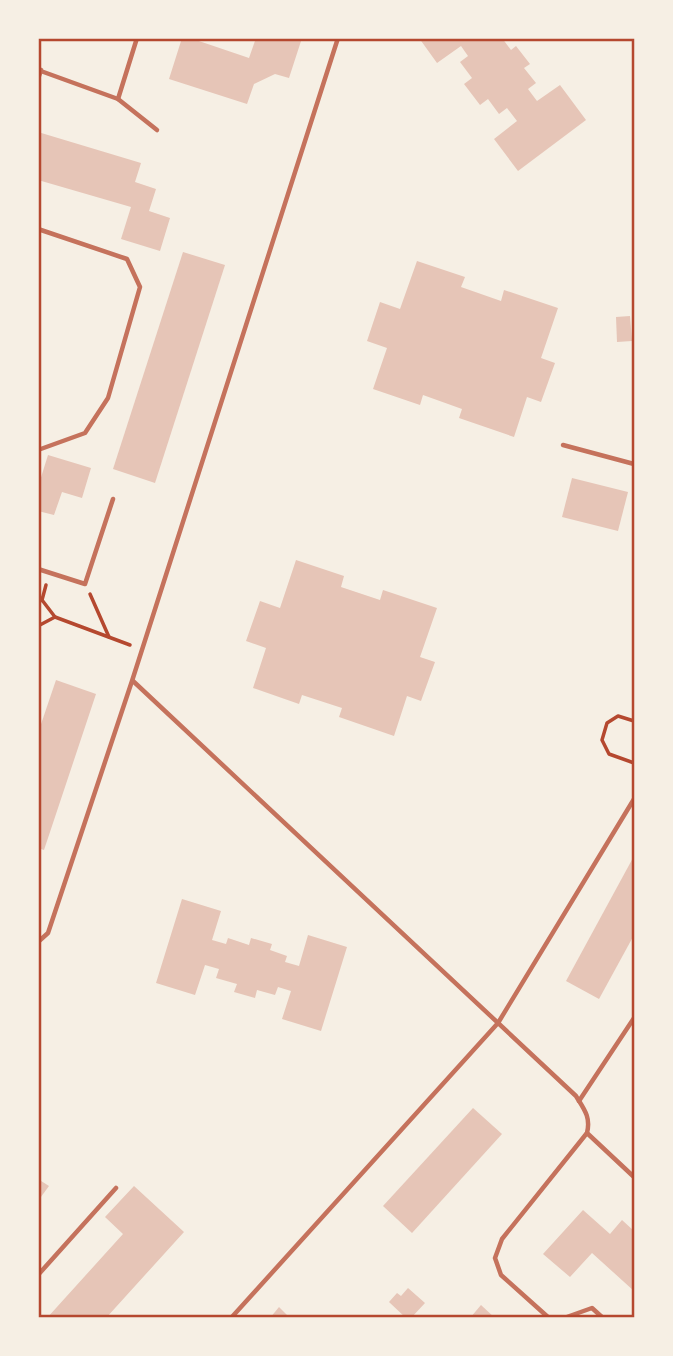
<svg xmlns="http://www.w3.org/2000/svg" width="673" height="1356" font-family="'IBM Plex Serif',serif">
<rect width="100%" height="100%" fill="#f6efe4"/>
<g fill="#e6c5b7">
<path d="M182 38H190L249 58 256 38H302L289 78 275 74 254 84 247 104 169 79Z"/>
<path d="M419 38H502L511 50 516 46 530 64 524 68 536 83 528 89 537 101 560 85 586 120 518 171 494 139 517 121 507 108 499 114 488 99 480 105 464 84 472 78 460 62 468 56 461 46 437 63Z"/>
<path d="M38 132 141 163 135 182 156 189 149 211 170 218 160 251 121 239 131 207 38 180Z"/>
<path d="M183 252 225 265 155 483 113 469Z"/>
<path d="M417 261 465 277 461 287 501 301 504 290 558 308 541 358 555 363 541 402 527 397 514 437 459 418 462 409 423 395 420 405 373 389 387 348 367 341 380 302 400 309Z"/>
<path d="M630 316 632 341 617 342 616 317Z"/>
<path d="M48 455 91 468 82 498 62 492 54 515 38 511V487Z"/>
<path d="M572 478 628 492 618 531 562 517Z"/>
<path d="M296 560 344 576 341 587 380 600 383 590 437 608 420 657 435 662 421 701 407 696 394 736 339 717 342 708 302 695 299 704 253 688 266 648 246 641 260 601 280 608Z"/>
<path d="M56 680 96 694 44 850 38 848V733Z"/>
<path d="M634 856V935L599 999 566 981Z"/>
<path d="M182 899 221 911 212 940 226 944 228 938 249 945 251 938 272 944 270 950 287 956 285 962 299 966 308 935 347 947 321 1031 282 1019 291 991 278 987 275 995 257 990 255 998 234 992 237 984 216 978 219 969 205 965 195 995 156 983Z"/>
<path d="M473 1108 502 1134 412 1233 383 1206Z"/>
<path d="M38 1179 49 1186 38 1201Z"/>
<path d="M134 1186 184 1232 106 1318H47L123 1234 105 1217Z"/>
<path d="M583 1210 610 1234 622 1220 634 1231V1291L592 1253 570 1277 543 1254Z"/>
<path d="M408 1288 425 1303 411 1318H406L389 1302 397 1293 401 1296Z"/>
<path d="M481 1305 495 1318H470Z"/>
<path d="M279 1307 290 1318H270Z"/>
</g>
<g fill="none" stroke-linecap="round" stroke-linejoin="round">
<g stroke="#b5482f" stroke-width="3.5">
<path d="M90 594 109 637"/>
<path d="M42 600 46 585"/>
<path d="M38 602 42 600 55 617"/>
<path d="M38 626 55 617 130 645"/>
<path d="M634 721 618 716 607 723 602 740 609 754 634 763"/>
</g>
<g stroke="#c5725c" stroke-width="4.5">
<path d="M38 70 118 99 157 130"/>
<path d="M38 79 41 70"/>
<path d="M118 99 137 38"/>
<path d="M38 229 127 259 140 287 108 398 85 433 38 450"/>
<path d="M563 445 634 464"/>
<path d="M38 569 85 584 113 499"/>
<path d="M133 681 576 1096C584 1109 591 1117 587 1133L634 1177"/>
<path d="M38 942 48 933 132 681 338 38"/>
<path d="M579 1101 634 1018"/>
<path d="M38 1275 116 1188"/>
<path d="M231 1318 498 1023 634 799"/>
<path d="M549 1318 501 1275 495 1258 502 1239 587 1133"/>
<path d="M564 1318 592 1308 603 1318"/>
</g>
</g>
<rect width="673" height="1356" fill="none" stroke="#f6efe4" stroke-width="80"/>
<rect x="40" y="40" width="593" height="1276" fill="none" stroke="#b5482f" stroke-width="2.5"/>
</svg>
